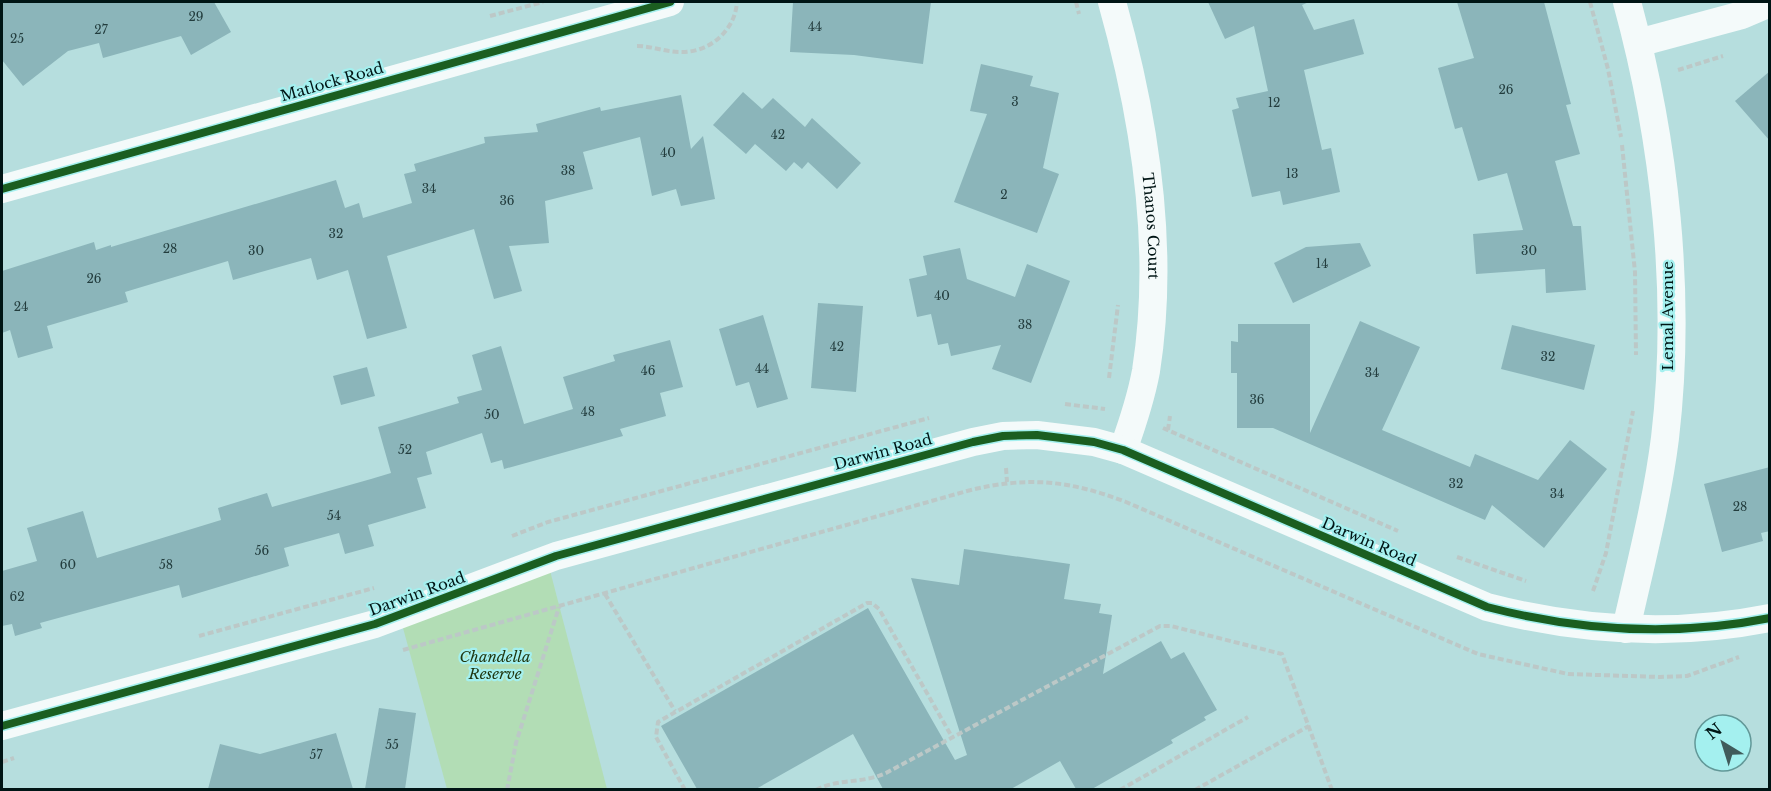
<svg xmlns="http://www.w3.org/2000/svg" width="1771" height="791" font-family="'Libre Baskerville',serif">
<rect width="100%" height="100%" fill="#b6dede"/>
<path fill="#b2ddb5" d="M547 559 607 789H447L400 617Z"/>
<g fill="#8bb5ba">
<path d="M2 2H214L231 32 191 55 181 36 103 58 99 43 68 51 23 86 2 60Z"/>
<path d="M793 2H931L923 64 854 55 790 52Z"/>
<path d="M1208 2H1309L1302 5 1314 30 1354 19 1364 54 1304 70 1322 150 1331 148 1340 192 1283 205 1280 191 1252 197 1232 110 1239 108 1236 98 1268 91 1254 26 1225 39Z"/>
<path d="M1457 2H1544L1571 104 1566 105 1580 154 1555 161 1573 226H1581L1586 290 1546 293 1545 269 1476 274 1473 234 1523 230 1507 173 1478 181 1462 127 1455 129 1438 68 1474 58Z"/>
<path d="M981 64 1033 76 1030 86 1059 93 1043 168 1059 174 1037 233 954 202 987 114 970 111Z"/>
<path d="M1770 71V141L1735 101Z"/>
<path d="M743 92 762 109 773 98 805 127 812 118 861 163 837 189 808 162 802 169 794 162 786 171 755 144 746 154 713 125Z"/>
<path d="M681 95 691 149 703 136 715 199 681 206 676 189 652 196 640 137 583 152 593 189 545 201 549 243 509 246 522 291 494 299 474 229 387 256 407 328 367 339 348 270 317 280 311 258 233 280 228 261 125 292 128 302 47 326 53 348 18 358 10 330 2 333V271L94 242 96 250 111 245V247L336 180 345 208 359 203 363 218 412 203 404 174 416 171 414 164 485 143 484 137 538 132 536 124 600 107 601 111Z"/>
<path d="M1360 243 1371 266 1293 303 1274 263 1306 247Z"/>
<path d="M960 248 967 279 1015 297 1027 264 1070 281 1031 383 992 369 1001 345 951 356 948 343 938 345 931 314 917 317 909 279 927 275 923 256Z"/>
<path d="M818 303 863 306 856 392 811 388Z"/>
<path d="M763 315 788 399 757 408 749 382 736 386 719 329Z"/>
<path d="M1360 321 1420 347 1382 430 1470 467 1475 454 1538 480 1570 440 1607 469 1544 548 1492 505 1485 520 1273 428H1237V373H1231V341L1238 342V324H1310V433Z"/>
<path d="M1512 325 1595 345 1584 390 1501 369Z"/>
<path d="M670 340 683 387 660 393 666 416 620 429 623 436 504 469 502 460 491 463 482 433 426 452 432 474 417 478 426 508 368 525 374 546 345 554 339 533 284 548 289 566 182 598 179 585 40 623 42 628 15 636 12 624 2 626V571L37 561 27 528 83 511 97 558 221 520 218 508 267 493 272 507 371 479 391 473 378 427 459 403 457 397 482 390 472 355 501 346 524 424 573 409 563 377 615 361 613 355Z"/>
<path d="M367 367 375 396 341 405 333 376Z"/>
<path d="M1770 467V531L1761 533 1763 541 1722 552 1704 484Z"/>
<path d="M964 549 1070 564 1064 599 1101 604 1099 613 1112 615 1103 674 1161 641 1171 659 1184 652 1217 710 1204 717 1206 720 1171 740 1173 743 1092 789H1076L1060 761 1011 789H883L853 734 756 789H697L661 726 868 608 955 760 967 755 911 578 959 585Z"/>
<path d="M379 708 416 713 405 789H365Z"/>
<path d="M336 733 353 789H208L220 744 260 754Z"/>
</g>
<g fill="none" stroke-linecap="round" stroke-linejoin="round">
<g stroke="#bcc8c7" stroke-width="4" stroke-dasharray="6 3" stroke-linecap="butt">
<path d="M1076 2 1079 14"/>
<path d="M1590 2 1608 69 1621 137"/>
<path d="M490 16 543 2"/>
<path d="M637 46C652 46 665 52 680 52 709 53 735 31 737 2"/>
<path d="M1678 70 1723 56"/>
<path d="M1622 145 1635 272 1636 355"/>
<path d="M1109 378 1118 305"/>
<path d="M1065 404 1105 409"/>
<path d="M1163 428 1398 531"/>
<path d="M1168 430 1170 416"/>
<path d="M1006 468 1007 482"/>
<path d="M512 536 548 522 929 418"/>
<path d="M1457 557 1526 581"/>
<path d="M1593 591 1606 553 1633 411"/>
<path d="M605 594 675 711"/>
<path d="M199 636 374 588"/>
<path d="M403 650 967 491C1026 476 1069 480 1126 502L1478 654 1568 674 1660 677 1687 676 1739 657"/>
<path d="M2 762 14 758"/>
<path d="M507 790 516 743 559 607"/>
<path d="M685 790 656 737 658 722 867 603H872L879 609 952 737"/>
<path d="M816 790C839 778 862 784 886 773L1160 626H1171L1282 654 1332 790"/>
<path d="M1120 790 1248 717"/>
<path d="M1195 790 1309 726"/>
</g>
<g stroke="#f4fafa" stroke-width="28">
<path id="s1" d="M1112 2C1145 119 1165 250 1146 371 1141 398 1132 425 1123 450"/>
<path d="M1638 43 1742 15 1770 3"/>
<path d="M2 189 670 2"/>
<path d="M1626 629C1640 566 1657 502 1665 438 1682 294 1665 141 1627 2"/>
<path d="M2 726 375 624 556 556 973 442 1003 436 1037 435 1094 442 1123 450 1487 607C1580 631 1675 637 1770 618"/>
</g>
<g stroke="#a4f0ef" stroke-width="11">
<g id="cycleway">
<path d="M2 189 670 2"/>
<path d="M2 726 375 624 556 556 973 442 1003 436 1037 435 1094 442 1123 450 1487 607C1580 631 1675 637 1770 618"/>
</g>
</g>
<use href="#cycleway" stroke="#1b5e20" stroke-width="8"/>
</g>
<g text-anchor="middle" stroke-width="4.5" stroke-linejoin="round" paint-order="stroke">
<g font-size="12" fill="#233d3e">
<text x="196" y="21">29</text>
<text x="815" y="31">44</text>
<text x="101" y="34">27</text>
<text x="17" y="43">25</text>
<text x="1506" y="94">26</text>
<text x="1015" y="106">3</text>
<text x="1274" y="107">12</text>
<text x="778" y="139">42</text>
<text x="668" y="157">40</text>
<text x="568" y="175">38</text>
<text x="1292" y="178">13</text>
<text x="429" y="193">34</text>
<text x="1004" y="199">2</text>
<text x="507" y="205">36</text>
<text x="336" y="238">32</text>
<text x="170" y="253">28</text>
<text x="256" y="255">30</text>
<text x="1529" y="255">30</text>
<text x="1322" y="268">14</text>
<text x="94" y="283">26</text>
<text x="942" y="300">40</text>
<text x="21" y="311">24</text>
<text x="1025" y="329">38</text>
<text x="837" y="351">42</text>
<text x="1548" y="361">32</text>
<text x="762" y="373">44</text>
<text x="648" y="375">46</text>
<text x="1372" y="377">34</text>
<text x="1257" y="404">36</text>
<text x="588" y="416">48</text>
<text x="492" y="419">50</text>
<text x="405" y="454">52</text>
<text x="1456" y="488">32</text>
<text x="1557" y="498">34</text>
<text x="1740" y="511">28</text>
<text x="334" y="520">54</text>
<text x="262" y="555">56</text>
<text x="68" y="569">60</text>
<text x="166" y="569">58</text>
<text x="17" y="601">62</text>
<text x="392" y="749">55</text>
<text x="316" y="759">57</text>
</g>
<g font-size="15" fill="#001515" stroke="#a4f0ef">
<text transform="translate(332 82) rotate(-16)" y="5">Matlock Road</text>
<text dy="5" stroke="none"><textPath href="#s1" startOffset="228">Thanos Court</textPath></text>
<text transform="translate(1668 316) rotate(-90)" y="5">Lemal Avenue</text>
<text transform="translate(883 452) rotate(-15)" y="5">Darwin Road</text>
<text transform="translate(1369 542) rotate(23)" y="5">Darwin Road</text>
<text transform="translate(417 594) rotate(-20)" y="5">Darwin Road</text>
</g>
<g font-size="15" font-style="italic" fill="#1f360f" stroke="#a4f0ef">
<text x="495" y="662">Chandella<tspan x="495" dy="17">Reserve</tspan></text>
</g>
</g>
<rect width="1771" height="791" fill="none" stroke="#001515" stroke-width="6"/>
<g transform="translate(1723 743) rotate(322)"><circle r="28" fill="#a4f0ef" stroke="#629898" stroke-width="1.5"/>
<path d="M0-4.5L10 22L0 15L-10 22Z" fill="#405b5b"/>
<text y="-9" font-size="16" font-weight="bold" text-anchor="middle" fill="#001515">N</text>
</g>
</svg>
